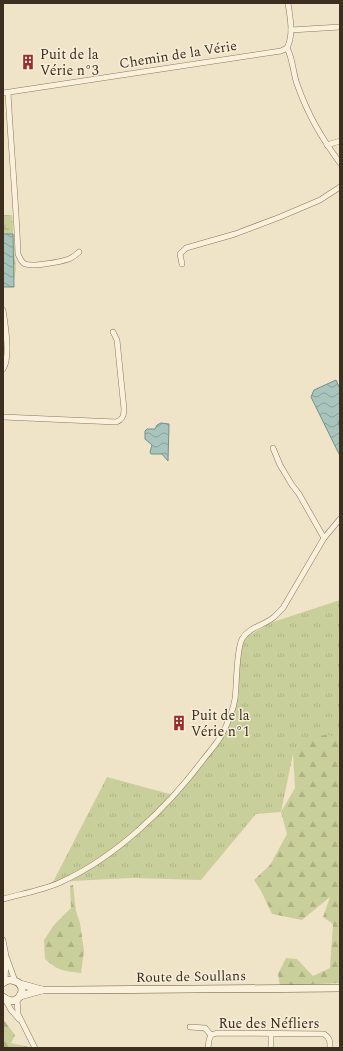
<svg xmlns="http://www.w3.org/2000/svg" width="343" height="1051" font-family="Spectral,serif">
<defs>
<pattern id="grass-tufts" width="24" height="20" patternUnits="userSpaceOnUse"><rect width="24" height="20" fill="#c9cf9b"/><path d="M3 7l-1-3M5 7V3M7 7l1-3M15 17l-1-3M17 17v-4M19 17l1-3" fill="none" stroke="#aeb285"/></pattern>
<pattern id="forest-firs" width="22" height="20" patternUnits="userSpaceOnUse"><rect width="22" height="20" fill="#c9cf9b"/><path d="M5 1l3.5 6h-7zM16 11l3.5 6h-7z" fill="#aeb285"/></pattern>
<pattern id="wetland-marsh" width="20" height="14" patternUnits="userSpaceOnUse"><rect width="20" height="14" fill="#c9cf9b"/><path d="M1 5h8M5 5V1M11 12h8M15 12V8" fill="none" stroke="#aeb285"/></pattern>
<pattern id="water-waves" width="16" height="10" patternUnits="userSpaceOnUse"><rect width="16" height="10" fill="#a9c4bc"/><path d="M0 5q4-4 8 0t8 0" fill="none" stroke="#8ba098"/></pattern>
</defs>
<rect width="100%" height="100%" fill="#f0e4c8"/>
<path fill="url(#grass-tufts)" d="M340 600V753L301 742 293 754 281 812 256 814 201 880 131 878 53 882 107 777 177 796 221 739 239 696V657L245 638 270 623Z"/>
<g fill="url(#forest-firs)">
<path d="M327 734 340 741V983L280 986 278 974 286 958 297 959 313 976 330 968 333 924 323 917 330 897 302 920 272 914 261 891 254 880 270 865 287 834 281 812 295 788 293 754 301 742Z"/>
<path d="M73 885 76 911 80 923 84 951 81 973C64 971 58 971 45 959L44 940 54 925 71 908 70 886Z"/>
<path d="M3 1019 15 1035 11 1043 29 1047 30 1048H3Z"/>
</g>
<path fill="url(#wetland-marsh)" d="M3 215H12L16 269 13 285 3 286Z"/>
<g fill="url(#water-waves)" stroke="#6f938a">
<path d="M3 234H13L14 287H3Z"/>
<path d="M336 380 340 389V419L338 423 340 427V456L311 397 314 390Z"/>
<path d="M161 423 169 424 168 461 162 454H151L150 452 152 445 145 439V431L147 429H155L157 425Z"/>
</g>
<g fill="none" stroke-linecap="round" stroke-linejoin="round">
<g stroke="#8d765c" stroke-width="6">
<g id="street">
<path d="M291 30 340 27"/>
<path d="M287 48C293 59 293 73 297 84 308 115 321 137 340 163"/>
<path d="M3 93 281 51 287 48C294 34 290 18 288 3"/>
<path d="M8 93C11 147 16 200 18 254 20 258 21 262 25 264 33 267 60 262 69 259 73 257 76 255 79 252"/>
<path d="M327 145 340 141"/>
<path d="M182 264 180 254 186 248 235 234 280 217 320 200 340 187"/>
<path d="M3 310C5 323 11 358 3 369"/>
<path d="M3 417 116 422C123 420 124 415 124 409L117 340 113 332"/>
<path d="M273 448 280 465 292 485 299 494 324 538"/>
<path d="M3 899C21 894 44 890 61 882 116 857 167 808 203 760 209 752 216 745 221 736 227 725 233 711 235 699 237 684 236 651 242 639 249 627 265 625 274 617 277 614 280 611 283 608L324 538 340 519"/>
<path d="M3 940 6 956 15 981"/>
<path d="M5 981 6 959"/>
<path d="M5 999 11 1010 19 1019"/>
<path d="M17 999 18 1014 35 1048"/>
<path d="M190 1027 205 1028 211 1035"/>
<path d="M208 1048 209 1040 211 1035 217 1033 324 1034C330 1038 330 1041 330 1048"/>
<path d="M271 1048V1034"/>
</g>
</g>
<g stroke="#6f573f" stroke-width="8">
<g id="secondary">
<path d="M3 983C6 980 10 979 15 981 30 986 18 1010 3 997"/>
<path d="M20 984 42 990H70L340 988"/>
<path d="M20 996 42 990"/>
</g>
</g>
<use href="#street" stroke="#faf1dc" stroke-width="5"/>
<use href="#secondary" stroke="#faf1dc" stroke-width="7"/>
</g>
<defs>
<g id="building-bare" transform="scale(1.2)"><path d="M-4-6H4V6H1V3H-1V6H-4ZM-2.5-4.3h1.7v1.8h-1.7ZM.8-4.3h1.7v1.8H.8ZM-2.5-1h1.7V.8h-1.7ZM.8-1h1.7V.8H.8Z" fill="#9e2a2b" stroke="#f7eed8" stroke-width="2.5" paint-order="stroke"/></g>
</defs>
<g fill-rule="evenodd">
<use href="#building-bare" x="28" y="62"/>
<use href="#building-bare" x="179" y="723"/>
</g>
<g text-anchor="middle" stroke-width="3" stroke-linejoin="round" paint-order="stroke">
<g font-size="14" fill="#3d2e20" stroke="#f7eed8" text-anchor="start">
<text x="40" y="59">Puit de la<tspan x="40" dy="16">Vérie n°3</tspan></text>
<text x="191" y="720">Puit de la<tspan x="191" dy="16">Vérie n°1</tspan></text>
</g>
<g font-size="14" fill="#3d2e20" stroke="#f7eed8">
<text transform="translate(178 54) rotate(-9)" y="5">Chemin de la Vérie</text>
<text transform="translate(191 976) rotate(-1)" y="5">Route de Soullans</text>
<text x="269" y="1028">Rue des Néfliers</text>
</g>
</g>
<rect width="343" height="1051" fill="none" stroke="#3d2e20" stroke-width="8"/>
</svg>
